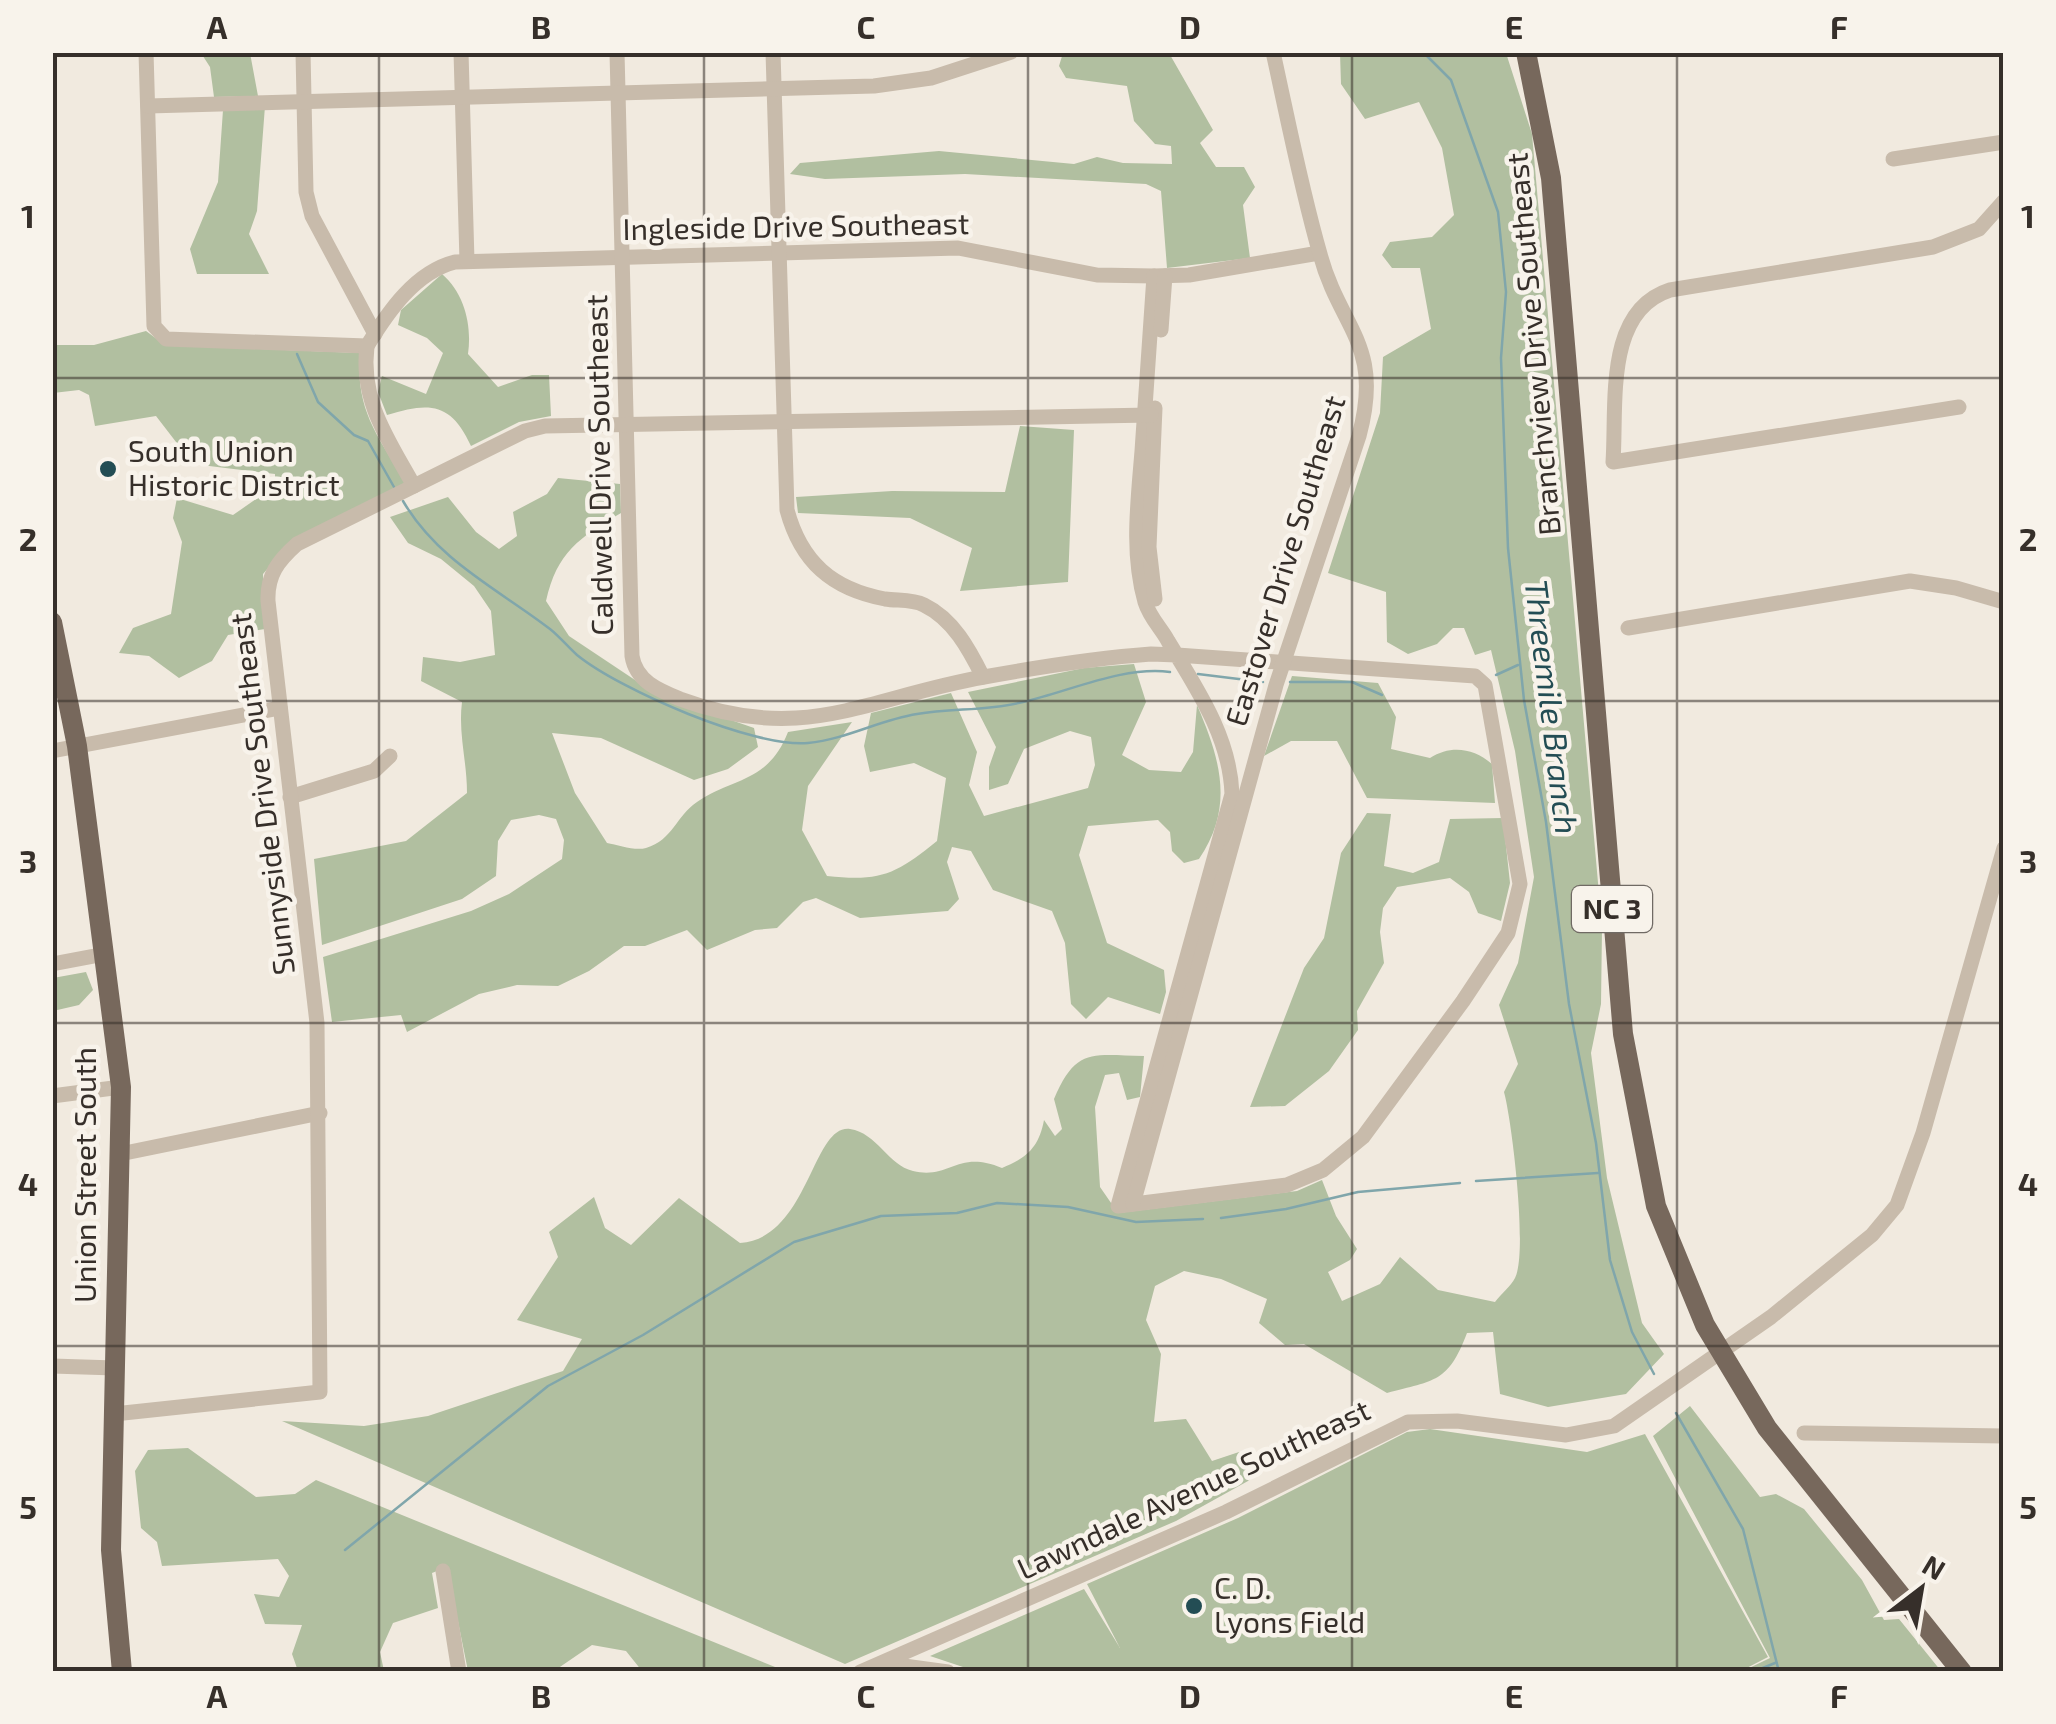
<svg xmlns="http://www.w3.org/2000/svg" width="2056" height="1724" font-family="'Exo 2',sans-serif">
<rect width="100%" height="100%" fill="#f1eadf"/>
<g fill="#b1bfa0">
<path d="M201 53H250L258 96 214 97 210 67Z"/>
<path d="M1063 53H1169L1213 130 1200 143 1216 167H1244L1255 187 1243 205 1250 258 1167 268 1161 191 1146 184 965 174 825 179 790 174 800 163 939 151 1074 164 1097 157 1123 163 1172 164 1171 146 1155 144 1134 121 1127 86 1066 78 1059 66Z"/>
<path d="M1340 53H1506L1532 134 1602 928 1601 1004 1591 1053 1607 1178 1642 1323 1664 1354 1626 1394 1548 1407 1500 1394 1493 1332 1467 1333C1448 1383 1435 1380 1387 1393L1304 1344 1285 1345 1259 1323 1267 1299 1221 1279 1184 1271 1155 1286 1146 1320 1161 1354 1154 1422 1186 1419 1212 1461 1239 1452 1264 1463 1248 1481 1176 1521 845 1664 282 1421 364 1426 428 1416 563 1371 582 1339 517 1320 558 1257 549 1232 594 1197 605 1228 631 1245 679 1198 740 1243C809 1238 812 1124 850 1129 877 1133 888 1165 913 1171 950 1180 957 1149 1002 1168 1027 1158 1039 1147 1044 1120L1055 1136 1062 1129 1054 1099C1076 1047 1092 1055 1144 1056L1140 1097 1127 1100 1119 1073 1105 1075 1095 1107 1100 1187 1118 1213 1297 1191 1322 1180 1336 1216 1357 1249 1350 1260 1328 1272 1342 1301 1380 1284 1400 1257 1438 1290 1495 1302C1501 1294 1511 1286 1515 1278 1528 1253 1512 1121 1504 1092L1518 1064 1499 1005 1518 963 1534 877 1515 751 1491 650 1475 655 1464 628H1453L1437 644 1408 654 1387 642 1386 592 1328 573 1380 413 1383 357 1431 329 1420 268H1392L1382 255 1390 242 1432 237 1454 215 1442 148 1419 102 1365 119 1341 84Z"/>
<path d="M265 106 257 211 249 234 269 274H197L190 249 218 182 223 110Z"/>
<path d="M442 274C465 294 472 326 468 354L498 387 532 375H549L551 416 519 422 471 446C451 402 429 402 387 415L378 392 382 376 426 394 443 353 427 338 398 325 401 310Z"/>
<path d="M146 331 165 345 360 353C355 410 378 437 407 484L289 544 263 574 265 629 228 635 212 661 179 678 149 656 119 653 133 628 171 614 182 542 173 518 177 498 233 515 275 486V474L193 464 156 416 95 426 89 395 79 390 53 393 52 345H94Z"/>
<path d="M1020 426 1074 430 1068 582 960 591 972 548 910 518 798 513 796 497 892 491 1005 492Z"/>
<path d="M558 478 620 484 621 513C579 538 557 552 546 601L569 636 656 694 754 728 758 747 728 769 694 780 601 738 552 733 575 793 607 843C618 845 635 851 646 848 673 840 676 816 697 802 734 777 768 783 788 732L852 722 808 786 802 830 827 876C881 882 896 874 937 841L946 778 914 763 870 772 864 746 871 713 951 693 977 752 969 785 984 816 1088 788 1095 765 1091 737 1070 731 1024 749 1008 784 989 790V767L996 747 968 692 1084 668 1134 664 1146 702 1122 755 1149 770 1181 772 1193 752 1197 705C1220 759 1235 806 1199 859L1184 863 1172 851 1170 832 1158 820 1088 826 1079 855 1107 943 1164 970 1166 992 1160 1014 1108 997 1086 1019 1071 1004 1065 943 1052 911 993 890 971 851 952 847 947 862 959 899 948 911 860 918 816 898 803 902 777 928 755 930 707 950 687 930 645 946H624L589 971 558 986 517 985 479 994 407 1032 401 1015 332 1022 323 957 471 911 509 894 562 859 564 840 556 819 539 815 511 820 498 841 496 876 462 899 322 945 314 859 406 841 467 793C467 761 458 733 462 702L421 681 423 657 460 662 495 655 491 611 474 586 441 559 408 543 390 517 448 497 476 532 499 549 517 536 513 512 547 494Z"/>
<path d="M1292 676 1378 683 1396 717 1391 749 1430 758C1451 745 1473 748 1492 764L1495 803 1367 798 1337 741H1291L1264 756Z"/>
<path d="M1367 813 1391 814 1384 866 1413 873 1439 862 1450 819 1503 818 1510 883 1501 921 1478 913 1469 892 1450 878 1397 887 1383 908 1380 932 1384 963 1357 1011 1358 1030 1329 1071 1285 1106 1250 1107 1304 968 1324 938 1341 853Z"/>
<path d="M86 972 93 990 79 1005 53 1011V978Z"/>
<path d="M1690 1406 1760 1497 1776 1494 1804 1509 1862 1580 1884 1620 1899 1619 1941 1671H1743L1770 1658 1653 1436Z"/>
<path d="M1430 1429 1587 1452 1645 1434 1768 1657 1739 1672H978L930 1656 1084 1589 1120 1648 1087 1584 1238 1518 1407 1432Z"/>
<path d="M188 1448 256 1497 295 1494 316 1480 785 1671H642L626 1651 592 1645 554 1671H468L447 1567 432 1573 438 1608 393 1623 380 1652 384 1671H298L292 1654 302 1625 265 1624 254 1594 279 1597 289 1576 278 1559 162 1566 157 1542 141 1528 135 1471 148 1450Z"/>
</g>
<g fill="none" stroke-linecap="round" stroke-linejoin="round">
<g stroke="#80a6ab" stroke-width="2.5">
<path d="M1423 52 1451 80 1498 212 1506 292 1501 358 1508 548 1524 700 1546 822 1569 1004 1596 1143 1610 1260 1632 1332 1654 1374"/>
<path d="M297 354 318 402 354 435 368 441 394 487"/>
<path d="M403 501C438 561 498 589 550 629 560 637 568 647 577 655 620 690 754 748 808 743 847 739 879 720 917 714 953 708 988 711 1023 702 1071 691 1122 666 1170 672"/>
<path d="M1198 674 1263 682"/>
<path d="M1496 675 1518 665"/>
<path d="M1290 682H1352L1382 695"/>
<path d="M1476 1181 1598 1173"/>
<path d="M1221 1218 1286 1209 1358 1192 1460 1183"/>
<path d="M1676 1413 1743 1529 1779 1672"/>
<path d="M345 1550 548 1386 643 1335 794 1242 881 1216 957 1213 997 1203 1068 1207 1136 1222 1203 1219"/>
<path d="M1753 1672 1775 1663"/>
</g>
<g stroke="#c8bbab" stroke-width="15">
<path d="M146 52 154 326 166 339 367 346C388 312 415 272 455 262L958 248 1097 275 1154 276 1189 275 1319 253"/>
<path d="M303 52 306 192 312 216 375 334"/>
<path d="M461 52 467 261"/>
<path d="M617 52 632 656C636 681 658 690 680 699 805 745 865 698 984 677 1039 667 1095 658 1151 654L1177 655 1475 676 1485 685 1520 884 1508 933 1463 1001 1363 1137 1323 1170 1287 1185 1118 1206 1232 794C1230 737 1197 689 1168 641 1161 628 1150 618 1145 602 1131 553 1138 501 1142 451 1146 393 1150 334 1154 276"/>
<path d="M773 52 787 510C801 562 832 589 885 599 898 601 912 599 924 605 953 619 969 649 983 677"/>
<path d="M148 106 874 86 931 78 1011 52"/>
<path d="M1893 159 2004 142"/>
<path d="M1161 330 1165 276"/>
<path d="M367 346C360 401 388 439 414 486"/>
<path d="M1959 407 1613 462C1617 405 1604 311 1670 290L1933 247 1979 229 2004 201"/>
<path d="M1155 599 1149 547 1155 408"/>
<path d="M1628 628 1910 581 1956 588 2004 602"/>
<path d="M52 751 280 708"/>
<path d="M290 797 374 771 390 756"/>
<path d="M52 964 105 954"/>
<path d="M52 1096 121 1087"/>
<path d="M120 1154 320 1113"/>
<path d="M1133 1204 1276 685 1359 436C1384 344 1340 329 1320 254 1301 188 1288 120 1273 52"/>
<path d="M52 1366 115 1368"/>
<path d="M114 1414 320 1392 317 1023 268 601C267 575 278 561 297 544L525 431 545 426 1151 415"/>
<path d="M1804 1433 2004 1436"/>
<path d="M443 1571 459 1672"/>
<path d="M882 1663 948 1672"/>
<path d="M860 1672 1226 1512 1408 1422 1457 1421 1566 1435 1614 1426 1771 1317 1872 1235 1897 1205 1923 1133 2004 848"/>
</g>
<g stroke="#77685c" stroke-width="20">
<path d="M1526 52 1551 178 1623 1034 1656 1206 1705 1325 1767 1428 1962 1672"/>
<path d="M52 622 77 746 121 1087 111 1550 122 1672"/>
</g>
</g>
<path fill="none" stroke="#362f2a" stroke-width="2.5" stroke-opacity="0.55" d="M379 52V1672M704 52V1672M1028 52V1672M1352 52V1672M1677 52V1672M52 378H2004M52 701H2004M52 1023H2004M52 1346H2004"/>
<g fill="#234d54" stroke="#f8f3eb" stroke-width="4">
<circle cx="108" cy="469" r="10"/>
<circle cx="1194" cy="1606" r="10"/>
</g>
<g text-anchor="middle" stroke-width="9" stroke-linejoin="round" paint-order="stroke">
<rect fill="#f8f3eb" stroke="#706a64" stroke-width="2.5" x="1572" y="886" width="80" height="46" rx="8"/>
<g font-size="28" font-weight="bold" fill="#362f2a">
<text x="1612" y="919">NC 3</text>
</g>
<g font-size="30" fill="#362f2a" stroke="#f8f3eb">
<text transform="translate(796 227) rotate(-1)" y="10">Ingleside Drive Southeast</text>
<text transform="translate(1534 344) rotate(-95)" y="10">Branchview Drive Southeast</text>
<text transform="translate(600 465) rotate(-91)" y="10">Caldwell Drive Southeast</text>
<text transform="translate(1286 561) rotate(-73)" y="10">Eastover Drive Southeast</text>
<text transform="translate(263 794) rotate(-97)" y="10">Sunnyside Drive Southeast</text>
<text transform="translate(86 1175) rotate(-90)" y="10">Union Street South</text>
<text transform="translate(1194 1490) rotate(-25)" y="10">Lawndale Avenue Southeast</text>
</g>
<g font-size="30" fill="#362f2a" stroke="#f8f3eb" text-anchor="start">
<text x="128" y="462">South Union<tspan x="128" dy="34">Historic District</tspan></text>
<text x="1214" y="1599">C. D.<tspan x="1214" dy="34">Lyons Field</tspan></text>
</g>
<g font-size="32" font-style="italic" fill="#234d54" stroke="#f8f3eb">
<text transform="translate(1551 707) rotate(83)" y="11">Threemile Branch</text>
</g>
</g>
<rect width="2056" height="1724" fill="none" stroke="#f8f3eb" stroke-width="110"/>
<g transform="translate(1921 1589) rotate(31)" stroke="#f8f3eb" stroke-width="8" paint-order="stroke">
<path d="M0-8L18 38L0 25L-18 38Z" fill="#362f2a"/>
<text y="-15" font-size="28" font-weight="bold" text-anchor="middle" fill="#362f2a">N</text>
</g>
<rect x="55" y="55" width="1946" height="1614" fill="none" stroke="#362f2a" stroke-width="4"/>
<g font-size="32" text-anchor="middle" font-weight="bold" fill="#362f2a">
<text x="217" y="39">A</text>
<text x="541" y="39">B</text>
<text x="866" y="39">C</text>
<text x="1190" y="39">D</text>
<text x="1514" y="39">E</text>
<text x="1839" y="39">F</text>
<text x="28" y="228">1</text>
<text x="2028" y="228">1</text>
<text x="28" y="551">2</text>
<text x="2028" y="551">2</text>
<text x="28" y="873">3</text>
<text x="2028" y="873">3</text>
<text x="28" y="1196">4</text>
<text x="2028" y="1196">4</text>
<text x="28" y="1519">5</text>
<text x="2028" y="1519">5</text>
<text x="217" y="1708">A</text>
<text x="541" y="1708">B</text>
<text x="866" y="1708">C</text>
<text x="1190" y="1708">D</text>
<text x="1514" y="1708">E</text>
<text x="1839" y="1708">F</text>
</g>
</svg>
